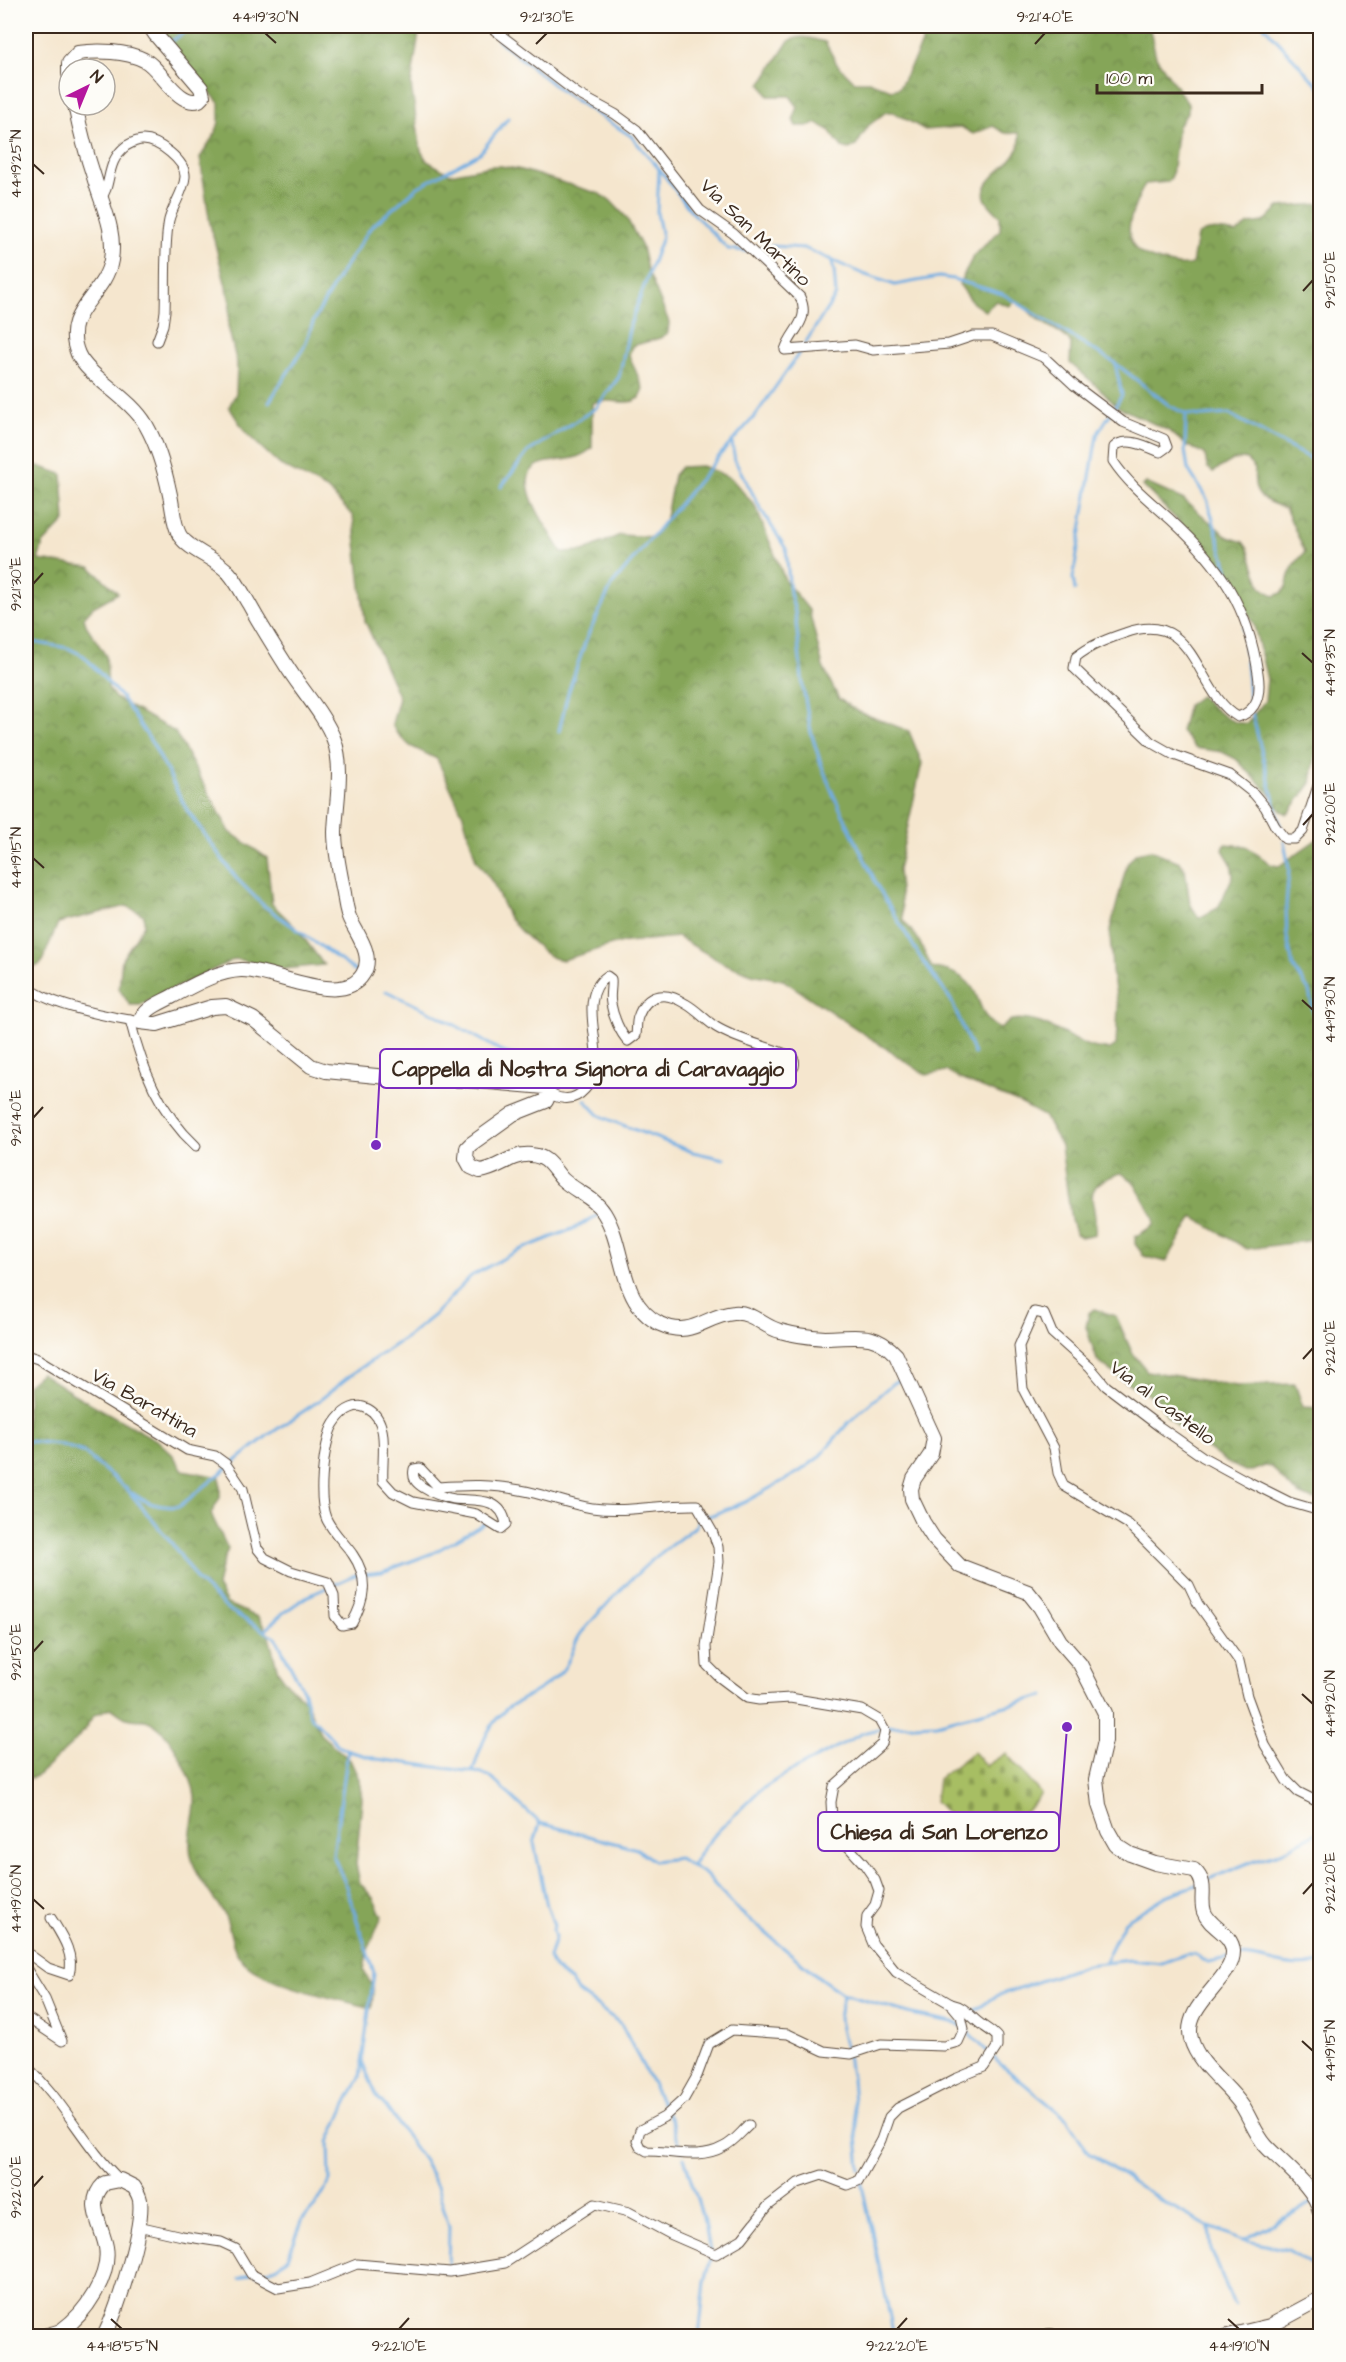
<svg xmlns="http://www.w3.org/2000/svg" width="1346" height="2362" font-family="'Architects Daughter',sans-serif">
<defs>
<pattern id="forest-crowns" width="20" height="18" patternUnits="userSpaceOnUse" patternTransform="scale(1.5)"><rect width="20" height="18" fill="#85a559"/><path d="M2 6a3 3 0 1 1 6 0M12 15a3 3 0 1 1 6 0" fill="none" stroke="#6e8749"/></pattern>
<pattern id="cemetery-stones" width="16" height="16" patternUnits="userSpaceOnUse" patternTransform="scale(1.5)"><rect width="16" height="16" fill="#a7be63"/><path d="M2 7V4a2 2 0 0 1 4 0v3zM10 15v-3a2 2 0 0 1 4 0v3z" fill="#899b51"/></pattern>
</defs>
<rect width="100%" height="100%" fill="#fdfcf7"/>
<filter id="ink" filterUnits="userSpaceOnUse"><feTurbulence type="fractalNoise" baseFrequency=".0167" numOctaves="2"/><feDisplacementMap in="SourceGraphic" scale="12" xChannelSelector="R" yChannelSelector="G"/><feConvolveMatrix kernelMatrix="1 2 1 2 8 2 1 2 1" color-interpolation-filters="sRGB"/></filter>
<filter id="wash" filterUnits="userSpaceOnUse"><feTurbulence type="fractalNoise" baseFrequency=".008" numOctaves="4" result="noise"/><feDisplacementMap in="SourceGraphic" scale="24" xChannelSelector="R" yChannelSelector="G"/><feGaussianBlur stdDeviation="1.35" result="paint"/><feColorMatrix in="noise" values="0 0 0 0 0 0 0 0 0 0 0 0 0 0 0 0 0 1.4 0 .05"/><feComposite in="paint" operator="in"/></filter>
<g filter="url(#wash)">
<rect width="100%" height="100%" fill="#f5e6ce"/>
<g fill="url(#forest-crowns)" stroke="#60683c" stroke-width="1.5">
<path d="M160 26H420L411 85 421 151 427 161 450 174 491 166H501L522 170 600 194 610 200 626 217 642 247 647 269 669 322 668 333 660 338 632 346 629 355 643 388 640 398C623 408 611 396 592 403V448C578 461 561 459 544 463 504 473 551 533 562 552L583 551 620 535 653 537 665 522 674 475 681 467 702 466 731 478 755 506 786 582 809 610 823 667 839 699 859 712 909 731 922 763 898 870 903 920 918 939 932 968C948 969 967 976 975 992 982 1008 983 1021 1000 1029L1011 1020C1038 1015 1063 1035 1086 1045 1094 1048 1102 1049 1110 1049L1116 1045 1118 1007 1112 972 1110 930 1127 864 1136 853 1151 850 1180 862 1185 870 1190 904 1199 918 1218 908 1233 876 1231 863 1223 850 1225 844 1246 846 1272 865 1279 866 1320 837V1239L1247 1249 1193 1217 1166 1262 1144 1256 1135 1244V1237L1154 1225V1218L1133 1181 1121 1173C1074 1188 1100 1202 1095 1234L1081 1237 1075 1233 1071 1220 1061 1146 1044 1116 1020 1103 960 1079 947 1071 926 1075 783 980 752 974 723 963 678 937 618 943 563 960 553 958 545 953 522 933 509 918 493 883 476 860 463 815 437 759 410 746 396 732 392 724 399 698 365 621 353 516 327 489 280 465 246 433 229 407 236 393 237 364 228 326 230 302 210 224 200 158 216 132 219 122V103L168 40Z"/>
<path d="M922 26H1153L1150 30 1156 57 1188 104V112L1178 126 1172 176 1168 182 1145 184C1129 215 1114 250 1160 261 1172 264 1181 267 1192 264L1197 236C1208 227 1223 231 1236 233L1249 224 1264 222 1279 207 1320 204V728L1311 783 1288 814 1281 811 1270 794 1236 759 1222 752 1195 748 1181 731 1188 705 1200 696C1214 708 1228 725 1247 723L1265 701 1267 679 1254 625 1226 569 1143 486 1146 483 1184 500 1228 537 1243 542 1248 549 1261 587 1274 596C1290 593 1285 580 1292 569 1295 563 1301 557 1305 552L1285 508C1261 500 1252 496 1255 469L1246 459 1233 460 1213 472 1207 467 1205 454 1186 445 1169 431 1118 407 1098 387 1070 363 1071 343C1062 330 1046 327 1035 317 1028 311 1024 304 1015 302L1009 306 996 301 985 311 973 303 959 284 973 257 1000 230V216C995 211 987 204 985 198 978 175 1027 162 1019 133H1005L993 126 973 134 961 127 925 130 893 112H886L868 126 856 146 849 149 842 147 829 130 817 123 811 126H796L793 120 798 107 790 96H768L761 84 788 42C800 33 812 39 825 42L837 64 854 81H869L891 90 899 88 922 44Z"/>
<path d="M26 462 62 474 65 521 43 544 38 560 90 567 118 593 93 607 84 617 86 625 106 656 108 688 115 698 175 732 230 832 267 858 272 904 297 929 324 965 284 969 235 959 140 1005H130L119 989 122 959 144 925V915L127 906 58 923 41 964 33 968 26 965Z"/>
<path d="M1094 1309 1116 1316 1132 1352 1147 1371 1237 1386 1295 1384 1303 1407 1320 1408V1501C1297 1498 1286 1484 1272 1467L1265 1466 1252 1471H1245L1226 1462 1180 1428 1168 1417 1157 1399 1126 1382 1097 1360 1086 1327 1089 1313Z"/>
<path d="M41 1373 72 1393 158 1441 172 1454 183 1470 220 1477V1497L211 1514 228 1549 221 1567 217 1587 227 1604 258 1617 268 1633 278 1671 290 1687 305 1699 321 1735 350 1760 359 1779 362 1799 356 1864 360 1883 373 1898 382 1916 367 1952 364 1971 373 1988 372 2008C338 1999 259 1985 238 1955 230 1944 231 1925 223 1912 210 1892 191 1872 190 1847 189 1830 196 1814 195 1797 194 1781 173 1740 160 1729 143 1714 141 1723 127 1718 122 1717 116 1711 111 1708L94 1715 84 1731 71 1745 37 1776 26 1780V1409L28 1404 27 1385Z"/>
</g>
<path fill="url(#cemetery-stones)" stroke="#717440" stroke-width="1.5" d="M973 1752 986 1766 1006 1753 1041 1794 1027 1811 1014 1822 1006 1815 987 1831 961 1828 935 1801 938 1779Z"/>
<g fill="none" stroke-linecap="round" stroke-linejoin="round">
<g stroke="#71ade2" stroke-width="3">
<path d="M1264 26 1320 88"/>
<path d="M498 40 564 93 631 136 660 170 691 211 728 249 745 251 771 246 804 248 863 274 895 285 939 277 953 279 1003 294 1115 363 1170 406 1186 414 1202 416 1229 414 1320 464"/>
<path d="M169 43 193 26"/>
<path d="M269 402 304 347 314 320 339 276 371 227 418 187 480 153 508 118"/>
<path d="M1186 414 1185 450 1188 469 1207 499 1232 586"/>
<path d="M732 443 735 461 762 511 786 549 790 593 795 612 803 688 811 732 821 764 833 794 879 889 922 960 951 1000 974 1054"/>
<path d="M501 487 528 452 596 408 619 377 630 325 662 237 657 213 659 169"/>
<path d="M1075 590 1073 578 1097 435C1105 421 1114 409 1122 395L1115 363"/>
<path d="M1243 627 1250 707"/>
<path d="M26 641 68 648 84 656 122 698 154 746 187 810 236 878 263 905 358 973"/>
<path d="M1252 713 1281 829"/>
<path d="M559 731 568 693 587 637 612 585 721 454 755 416 795 359 836 295 834 270 831 259"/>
<path d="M1284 841 1289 869 1286 906 1287 937 1293 966 1309 991 1320 1045"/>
<path d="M386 991 437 1015 505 1053 524 1058 576 1085"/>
<path d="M585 1100 599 1115 612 1121 693 1152 724 1159"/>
<path d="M26 1441 59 1444 83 1452 127 1489"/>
<path d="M127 1489 173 1545 197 1580 226 1608 276 1638 304 1692 309 1714 339 1746 348 1751 377 1759 481 1773 490 1777 540 1823 637 1849 654 1861 679 1858 705 1874 738 1910 820 1978 843 1994 912 2014 957 2023 961 2026"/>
<path d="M132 1493C147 1504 162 1509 180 1506L267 1436 320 1400 352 1374 408 1336 434 1315 471 1276 517 1251 575 1228 598 1215"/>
<path d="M265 1630 283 1613 306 1597 355 1575 382 1572 433 1553 485 1523"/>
<path d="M473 1771C480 1748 489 1719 512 1705 528 1696 548 1686 561 1672 572 1661 572 1644 582 1632 600 1611 619 1591 639 1572 656 1555 677 1541 696 1526L699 1516 712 1515 745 1502 799 1472 818 1458 849 1422 893 1383 903 1379"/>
<path d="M540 1823 534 1843 547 1906 554 1925 553 1931 555 1937 549 1958 554 1968 571 1982 577 1991 621 2024 671 2120 682 2151"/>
<path d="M691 1866 712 1837 759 1791 784 1775 863 1733 890 1726 936 1724 1044 1696"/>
<path d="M1205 1881 1253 1861 1277 1854 1320 1831"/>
<path d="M1237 1956C1268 1956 1287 1972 1320 1963"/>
<path d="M1105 1961 1125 1921 1166 1896 1199 1884"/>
<path d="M843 1994 839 2019 852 2079 860 2170"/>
<path d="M972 2013 996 1996 1087 1965 1130 1960 1162 1963 1186 1954H1194L1208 1962 1228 1958"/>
<path d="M966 2030 999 2063 1067 2119 1089 2153 1165 2203 1209 2227 1243 2240 1288 2250 1320 2269"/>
<path d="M362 2062 378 2098 386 2107 424 2161 437 2186 449 2226 448 2271"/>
<path d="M684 2157 706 2228 711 2259 705 2282 699 2336"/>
<path d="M861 2180 894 2336"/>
<path d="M1209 2227 1211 2249 1234 2305"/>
<path d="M1243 2240 1314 2202"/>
<path d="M256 2274 276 2268 288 2257 303 2219 316 2205 330 2181 329 2142 346 2104 360 2077 374 1973 345 1883 333 1855 348 1751"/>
<path d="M240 2278 250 2274"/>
</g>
</g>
</g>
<g filter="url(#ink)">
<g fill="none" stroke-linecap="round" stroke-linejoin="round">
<g stroke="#574638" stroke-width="11">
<g id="street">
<path d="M489 26 578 94 615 114 637 130 700 210 734 234 800 297C811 321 792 329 785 350L855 345 873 350 949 344 973 336H992L1045 358 1074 385 1123 422 1164 439 1167 447 1160 452C1146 446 1126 436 1114 447L1113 461C1129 485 1150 501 1171 520 1220 565 1248 606 1258 673 1261 692 1259 710 1238 717 1195 693 1197 607 1125 633 1107 639 1091 645 1076 657L1074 668 1151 742 1174 755 1230 775 1254 794 1265 807 1275 826 1285 839H1295L1303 831 1320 780"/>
<path d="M101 198C112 186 105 162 126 146 131 143 137 140 143 140 158 140 186 161 185 177 184 191 173 205 169 220 164 243 166 286 165 311L163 325 157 341"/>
<path d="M26 986C49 1005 105 1016 135 1021"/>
<path d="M130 1020C142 1068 159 1112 196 1146"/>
<path d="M549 1094C553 1095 558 1098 562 1098 580 1102 594 1081 596 1065 599 1038 579 995 607 976L611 979C612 987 609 995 611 1004 613 1016 620 1033 628 1041L636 1035C637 1029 636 1022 638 1017 647 992 666 991 686 1004 697 1010 705 1020 716 1027 737 1040 763 1045 786 1054 793 1057 796 1059 794 1067L779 1071 751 1069"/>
<path d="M26 1355 38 1359 187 1450 215 1456 226 1464 243 1489 257 1548 265 1558 291 1571 328 1582 334 1596 335 1616 342 1625 352 1623C365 1600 369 1578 353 1555 345 1543 332 1532 326 1518 318 1497 323 1457 329 1436 331 1425 341 1412 351 1408 358 1405 362 1406 368 1409 391 1421 381 1460 383 1481L393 1492 413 1502 476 1514 500 1529 506 1524C501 1496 475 1501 454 1499 443 1497 433 1494 424 1488 416 1483 412 1479 414 1469L420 1468 438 1487C466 1485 492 1484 520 1490 544 1494 567 1504 592 1508 627 1513 662 1504 697 1505L712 1531 718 1547 719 1562 706 1646 707 1665 719 1677 747 1698 759 1700 790 1698 862 1710 879 1720 885 1731 882 1744 834 1786 831 1802 832 1820 844 1842 864 1864 875 1880 879 1891 875 1905 867 1916 866 1927 873 1944 896 1972 951 2004 961 2016 964 2029 958 2042 944 2046 881 2044 851 2054 824 2051 788 2034 732 2030 709 2044 697 2076 684 2099 664 2117 640 2130 637 2141 640 2147 647 2151C672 2151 700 2160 723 2147 733 2143 741 2132 749 2125"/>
<path d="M1320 1511 1289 1502 1247 1481 1203 1457 1160 1427 1106 1386 1090 1367 1052 1333 1044 1314 1034 1312 1019 1346 1023 1389 1054 1448 1058 1473 1064 1486 1128 1524 1189 1585 1198 1604 1239 1661 1247 1696 1265 1745 1286 1780 1298 1792 1320 1803"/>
<path d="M26 1952 48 1968 69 1975C75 1954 62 1936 51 1918"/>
<path d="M26 1968 45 1999 62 2041 26 2017"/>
<path d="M26 2066C63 2099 84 2146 120 2180"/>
<path d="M138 2226 182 2236 221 2242 236 2249 251 2274 278 2288 310 2283 357 2264 450 2272 505 2263 595 2204 629 2212 670 2234 716 2254 742 2239 768 2206 798 2183 822 2175 848 2185 858 2181 881 2140 889 2117 898 2108 955 2079 984 2067 997 2047V2037C991 2030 985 2028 978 2022 968 2014 965 2007 951 2004"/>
</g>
</g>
<g stroke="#574638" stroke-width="16">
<g id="secondary">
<path d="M69 74V63L78 53C98 50 126 51 144 60 160 67 178 108 199 100L203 96 201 88 155 34 150 26"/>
<path d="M75 105C80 129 86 153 94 177 102 205 116 230 111 260 105 296 60 312 78 354 88 377 130 397 146 425 158 446 165 471 170 495 173 508 173 524 180 536 190 551 216 558 229 573 237 582 243 594 249 604 260 624 272 643 284 662 298 686 325 715 334 740 344 768 336 803 335 832 335 852 340 873 344 893 345 901 346 909 349 917 356 934 375 955 363 974 342 1009 274 969 241 970 217 971 194 985 173 996 159 1004 146 1007 140 1022L157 1024 212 1007 226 1006 253 1019 311 1066 326 1071 407 1079 465 1080 545 1087 549 1094 546 1101 513 1114 471 1144 467 1148 466 1158 471 1167 480 1171C499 1169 511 1153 531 1155 548 1156 552 1168 562 1179 576 1192 594 1197 604 1213 626 1248 618 1303 660 1324 693 1339 705 1315 734 1313 752 1311 763 1327 780 1331 794 1335 810 1337 825 1338 855 1338 873 1330 896 1355L934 1438 931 1454 914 1479 911 1489 912 1499 923 1522 934 1539 960 1566 1028 1592 1040 1607 1060 1641 1080 1664 1105 1713V1741L1096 1779 1099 1805 1108 1831 1116 1845 1130 1854 1155 1863 1194 1870C1209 1884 1199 1897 1204 1912 1210 1928 1232 1933 1233 1951 1234 1980 1182 2005 1191 2039 1199 2067 1228 2084 1243 2107 1251 2120 1256 2135 1266 2146 1284 2165 1316 2188 1320 2212"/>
<path d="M45 2336C50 2334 57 2333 62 2330 85 2314 111 2276 106 2247 102 2225 84 2202 105 2183L120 2180 134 2187C137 2192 139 2195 140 2200 144 2227 117 2312 104 2336"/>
<path d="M1049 2336H1051"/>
<path d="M1228 2336 1270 2326 1320 2299"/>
</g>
</g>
<use href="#street" stroke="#fff" stroke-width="9"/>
<use href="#secondary" stroke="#fff" stroke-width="14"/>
</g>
</g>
<path fill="none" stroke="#3b2a1e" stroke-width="2" d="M265 33 276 43M536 44 547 33M1035 44 1045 33M33 164 44 174M1303 291 1313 280M33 584 43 573M1302 653 1313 663M1303 825 1313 814M33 858 44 868M1302 1000 1313 1010M33 1118 43 1107M1303 1359 1313 1348M33 1652 43 1641M1302 1694 1313 1704M1303 1894 1313 1883M33 1899 44 1909M1302 2041 1313 2051M33 2187 43 2176M111 2319 122 2329M1228 2319 1239 2329M399 2329 409 2318M897 2329 907 2318"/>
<g text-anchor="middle" stroke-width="5" stroke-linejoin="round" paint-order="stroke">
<g font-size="20" fill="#3b2a1e" stroke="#fdfcf7">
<text transform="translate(756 232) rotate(44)" y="7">Via San Martino</text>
<text transform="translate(145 1402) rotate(30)" y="7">Via Barattina</text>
<text transform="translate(1163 1402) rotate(37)" y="7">Via al Castello</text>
</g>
</g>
<path fill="none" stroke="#7b2cbf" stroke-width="2" d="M376 1145L380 1069M1067 1727L1059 1831"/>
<g fill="#7b2cbf" stroke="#fdfcf7" stroke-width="2">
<circle cx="376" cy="1145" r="6"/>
<circle cx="1067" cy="1727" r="6"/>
</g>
<g fill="#fdfcf7" stroke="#7b2cbf" stroke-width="2">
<rect x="380" y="1049" width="416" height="39" rx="6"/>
<rect x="818" y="1812" width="241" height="39" rx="6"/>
</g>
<g font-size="21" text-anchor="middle" font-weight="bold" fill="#3b2a1e">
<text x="588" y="1076">Cappella di Nostra Signora di Caravaggio</text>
<text x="939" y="1839">Chiesa di San Lorenzo</text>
</g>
<rect width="1346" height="2362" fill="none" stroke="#fdfcf7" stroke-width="66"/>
<g transform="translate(87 87) rotate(43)"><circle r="28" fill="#fdfcf7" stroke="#afa8a0" stroke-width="1.5"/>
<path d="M0-4.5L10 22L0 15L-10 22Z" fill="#b5179e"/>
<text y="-9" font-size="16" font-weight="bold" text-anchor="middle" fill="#3b2a1e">N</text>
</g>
<path d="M1097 84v9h165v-9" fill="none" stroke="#3b2a1e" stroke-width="3"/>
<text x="1106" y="84" font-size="18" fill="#3b2a1e" stroke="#fdfcf7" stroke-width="4.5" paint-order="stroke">100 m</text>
<rect x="33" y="33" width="1280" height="2296" fill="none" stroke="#3b2a1e" stroke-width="2"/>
<g font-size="15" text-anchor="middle" fill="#3b2a1e">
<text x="265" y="22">44°19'30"N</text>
<text x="547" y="22">9°21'30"E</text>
<text x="1045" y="22">9°21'40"E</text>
<text transform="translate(16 164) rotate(-90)" y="5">44°19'25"N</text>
<text transform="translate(1330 280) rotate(-90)" y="5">9°21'50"E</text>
<text transform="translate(16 584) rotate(-90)" y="5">9°21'30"E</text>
<text transform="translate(1330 663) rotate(-90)" y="5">44°19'35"N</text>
<text transform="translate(1330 814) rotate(-90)" y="5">9°22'00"E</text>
<text transform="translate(16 858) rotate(-90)" y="5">44°19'15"N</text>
<text transform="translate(1330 1010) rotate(-90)" y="5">44°19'30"N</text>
<text transform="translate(16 1118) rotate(-90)" y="5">9°21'40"E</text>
<text transform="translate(1330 1348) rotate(-90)" y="5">9°22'10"E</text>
<text transform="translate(16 1652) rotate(-90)" y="5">9°21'50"E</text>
<text transform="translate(1330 1704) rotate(-90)" y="5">44°19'20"N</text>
<text transform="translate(1330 1883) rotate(-90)" y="5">9°22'20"E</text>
<text transform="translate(16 1899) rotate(-90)" y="5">44°19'00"N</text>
<text transform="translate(1330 2051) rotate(-90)" y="5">44°19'15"N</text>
<text transform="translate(16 2187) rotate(-90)" y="5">9°22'00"E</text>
<text x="122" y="2351">44°18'55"N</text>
<text x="399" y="2351">9°22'10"E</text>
<text x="897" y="2351">9°22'20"E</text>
<text x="1239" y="2351">44°19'10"N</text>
</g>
</svg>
